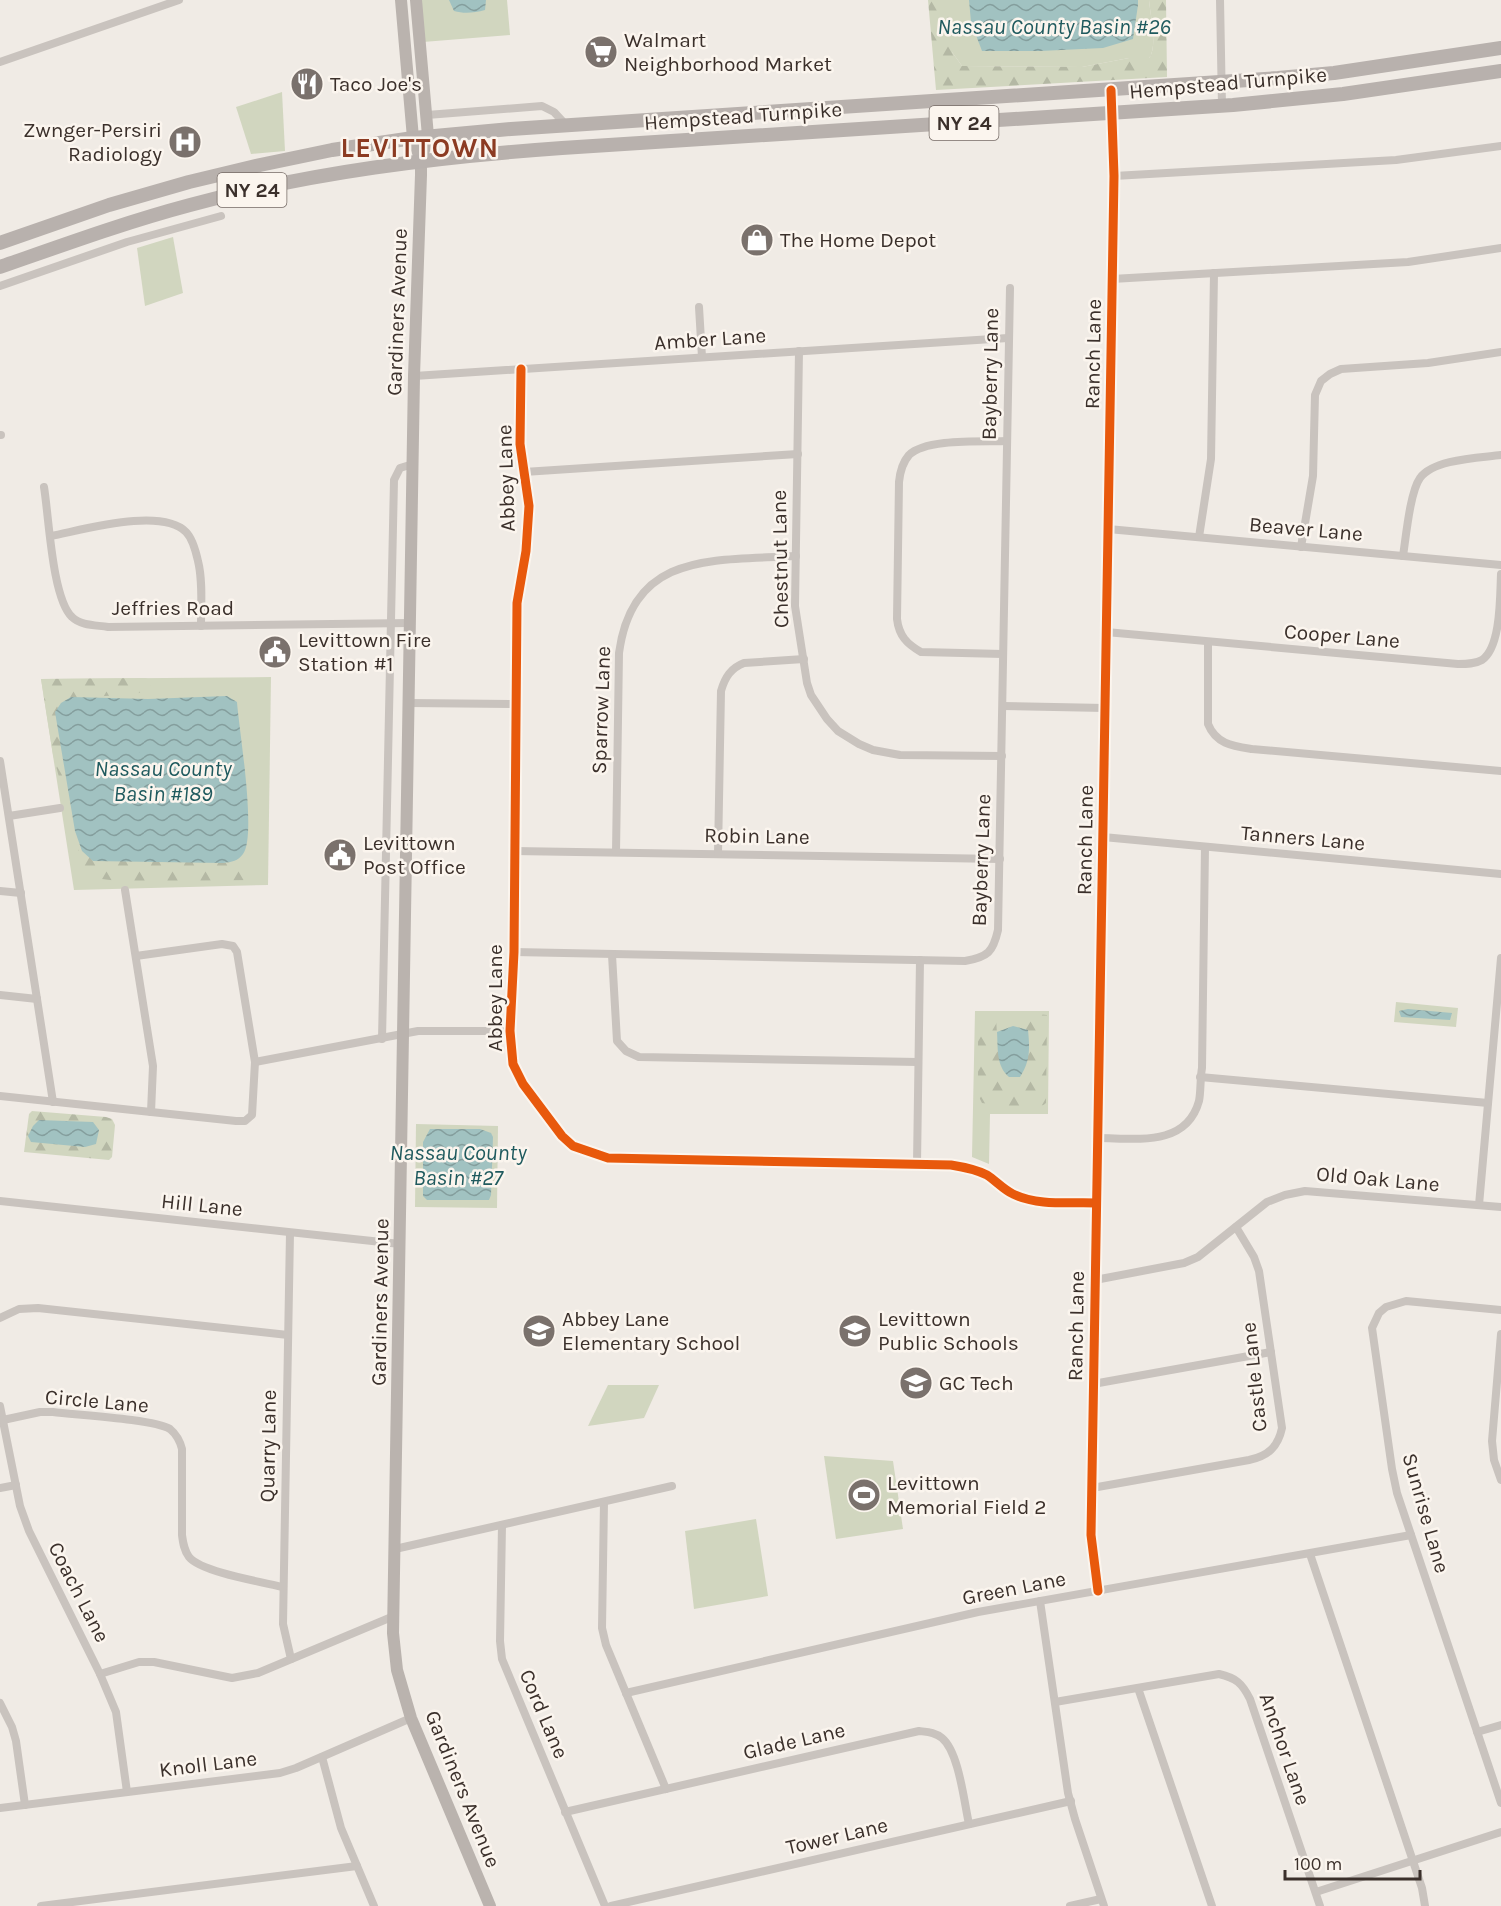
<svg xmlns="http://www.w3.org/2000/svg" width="1501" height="1906" font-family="Karla,sans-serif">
<defs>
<pattern id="forest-firs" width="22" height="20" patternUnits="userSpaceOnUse" patternTransform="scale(1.5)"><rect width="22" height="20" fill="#d1d6bf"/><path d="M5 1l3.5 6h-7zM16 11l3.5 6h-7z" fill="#b4b8a4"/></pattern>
<pattern id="water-waves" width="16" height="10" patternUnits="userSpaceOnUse" patternTransform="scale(1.5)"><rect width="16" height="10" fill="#a1c2c1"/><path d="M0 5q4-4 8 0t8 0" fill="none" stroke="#849e9d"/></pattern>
</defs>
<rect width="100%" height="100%" fill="#f0ebe5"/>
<g fill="#d1d6bf">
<path d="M419 0H507L510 35 423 42Z"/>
<path d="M952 0H1149C1150 14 1158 47 1149 58H1129L1082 67 962 66 952 52Z"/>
<path d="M282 92 285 151 251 154 236 107Z"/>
<path d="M173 237 183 293 145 306 137 248Z"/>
<path d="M271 677 268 885 74 890 41 679Z"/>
<path d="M1396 1002 1458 1008 1456 1027 1394 1022Z"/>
<path d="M975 1011H1049L1048 1114H990L989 1164 972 1157Z"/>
<path d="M416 1124 498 1126 497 1208 415 1207Z"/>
<path d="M608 1385H659L644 1418 588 1426Z"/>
<path d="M824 1456 893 1461 903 1529 836 1539Z"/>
<path d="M756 1519 768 1596 694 1609 685 1531Z"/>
</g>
<g fill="url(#forest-firs)">
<path d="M928 0H952V52L962 66 1082 67 1129 58H1149C1158 47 1150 14 1149 0H1166L1167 77 936 90Z"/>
<path d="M146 678 150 680 151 688 136 694 90 697 69 797 59 777 53 755 41 679Z"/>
<path d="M80 845 223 863C238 861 250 862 258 875L253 880 137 882 118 881 86 877 77 854Z"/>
<path d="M1036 1014 1047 1015 1046 1103C1033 1115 999 1105 982 1103L978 1095V1022L987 1018 996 1017 998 1053 1028 1031 1021 1029 1017 1021 1021 1017Z"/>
<path d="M32 1111 106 1117 112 1119 115 1125 112 1157 109 1160 24 1152 29 1114Z"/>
</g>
<g fill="url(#water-waves)">
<path d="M449 0H486L485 10C474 13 464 14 454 11Z"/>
<path d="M969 0H1138V5L1133 39 1103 48 1040 51H982L971 22Z"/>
<path d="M227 696 237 702C239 729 257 836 243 854 238 861 232 862 223 863L93 861 82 851 75 831 55 712 61 703 71 697 148 699Z"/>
<path d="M1408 1009 1452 1013 1450 1020 1401 1017 1399 1011Z"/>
<path d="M1013 1026 1028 1030C1030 1050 1030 1061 1020 1077H1009C996 1066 998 1048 997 1032Z"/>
<path d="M39 1120 93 1122 99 1130 96 1144 85 1147 31 1142 28 1136 33 1126Z"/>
<path d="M430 1129H480L491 1133 493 1137 491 1195 489 1200H427L423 1196V1142Z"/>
</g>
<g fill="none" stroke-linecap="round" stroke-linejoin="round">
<g stroke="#c9c3be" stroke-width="8">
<path d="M1220 0 1222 106"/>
<path d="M0 62 179 0"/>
<path d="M427 115 542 106 554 112 566 125"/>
<path d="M1114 176 1396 160 1501 146"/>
<path d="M1112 279 1408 262 1501 248"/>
<path d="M0 286 127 242 221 216"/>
<path d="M699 307 702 357"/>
<path d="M799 351 795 606 807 683 811 695 827 719 838 731 859 744 873 750 900 755 1002 756"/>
<path d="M521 369 520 444 529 506 526 551 517 603 514 952 510 1031 513 1064 523 1084 562 1136 573 1146 608 1158 951 1165C964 1167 975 1169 987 1175 996 1181 1004 1190 1013 1194 1038 1206 1069 1202 1096 1203"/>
<path d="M414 376 1008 338"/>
<path d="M0 435H1"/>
<path d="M524 472 798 454"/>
<path d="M44 487C49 517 52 598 72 617 81 626 97 625 108 627L410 623"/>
<path d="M1108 529 1501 565"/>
<path d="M51 536C83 530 161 507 186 532 192 538 196 552 198 561 203 581 201 605 201 626"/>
<path d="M1199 537 1211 459 1214 273"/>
<path d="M1301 547 1313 476 1315 395 1321 381 1330 374 1341 369 1428 363 1501 352"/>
<path d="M1403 556C1406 537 1410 492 1420 478 1434 459 1479 458 1501 455"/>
<path d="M1106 632 1458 664C1467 664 1475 664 1482 660 1501 647 1500 597 1501 574"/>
<path d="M1208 642V724C1216 744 1233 746 1252 749L1501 771"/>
<path d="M1003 654 921 652C907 644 899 636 897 619L899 482C900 472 902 463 909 455 926 438 983 442 1007 441"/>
<path d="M409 703 515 704"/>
<path d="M1003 706 1105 708"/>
<path d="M0 761 53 1102"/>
<path d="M9 816 60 808"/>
<path d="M1103 837 1501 874"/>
<path d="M514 851 1000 859"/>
<path d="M616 852 619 653C633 550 716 561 796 556"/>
<path d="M718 854 721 691C725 677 731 668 744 663L804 659"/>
<path d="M125 890 153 1066 151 1112"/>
<path d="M0 891 21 893"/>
<path d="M514 952 965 961C988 957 993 952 998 930L1010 288"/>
<path d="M612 955 617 1041 626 1051 639 1057 918 1062"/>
<path d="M0 995 37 999"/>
<path d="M382 1039 394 480 400 468 413 464"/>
<path d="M255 1062 418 1031H510"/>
<path d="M1200 1077 1488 1103"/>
<path d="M0 1096 236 1121H245L252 1115 255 1062 237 952 233 946 222 944 136 956"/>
<path d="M1098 1138C1134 1138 1186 1148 1199 1101 1201 1091 1200 1079 1202 1068L1205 847"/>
<path d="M917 1164 920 960"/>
<path d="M0 1201 400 1244"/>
<path d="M1479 1205 1501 958"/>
<path d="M290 1233 283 1624 291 1659"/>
<path d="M1095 1280 1184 1263 1198 1257 1267 1202 1285 1195 1305 1191 1501 1207"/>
<path d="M1501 1310 1406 1301 1386 1307 1379 1313 1372 1328 1392 1469 1397 1493 1501 1803"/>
<path d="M0 1318 19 1309 38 1308 288 1335"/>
<path d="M1501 1334 1492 1441 1494 1460 1501 1480"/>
<path d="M1093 1384 1271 1352"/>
<path d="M0 1406 20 1506 29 1531 100 1674 116 1712 127 1792"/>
<path d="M3 1420 40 1412H53C77 1415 154 1419 170 1429 176 1434 180 1441 182 1449V1535C183 1543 184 1550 189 1557 201 1572 262 1582 283 1587"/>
<path d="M0 1488 16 1485"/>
<path d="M1092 1488 1249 1460C1268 1456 1278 1447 1282 1428L1259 1271 1254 1257 1236 1227"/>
<path d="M604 1502 602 1628 606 1645 666 1789"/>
<path d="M502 1525 500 1641 502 1659 605 1906"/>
<path d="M395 1549 672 1486"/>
<path d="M1310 1554 1422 1888 1425 1906"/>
<path d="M1098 1591 1091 1535 1114 176 1111 90"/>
<path d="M1040 1601 1068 1793 1075 1819 1104 1906"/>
<path d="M100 1674 139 1662H154L232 1678 258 1673 394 1616"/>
<path d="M1138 1688 1212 1906"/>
<path d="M626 1693 978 1612 1411 1535"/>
<path d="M1055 1702 1219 1674C1236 1678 1242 1683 1250 1699L1320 1906"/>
<path d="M0 1703 12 1727 16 1741 25 1805"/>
<path d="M1477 1732 1501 1725"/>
<path d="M322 1757 341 1828 374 1906"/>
<path d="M0 1808 280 1773 296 1768 411 1718"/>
<path d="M565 1812 919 1731C927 1732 935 1732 942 1738 959 1752 964 1802 969 1824"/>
<path d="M1316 1892 1501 1832"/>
<path d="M41 1906 357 1866"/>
<path d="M611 1906 1071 1801"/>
<path d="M1070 1906 1101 1899"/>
</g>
<g stroke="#bab3ae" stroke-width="12">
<path d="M401 0 413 138 421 161V175L414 376 393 1633 397 1670 411 1718 490 1906"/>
<path d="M416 0 428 136 421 161"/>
</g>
<g stroke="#b8b1ad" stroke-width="14">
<path d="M0 243 109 205 189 182 260 165 332 150 413 138 511 129 1278 78 1334 73 1501 48"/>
<path d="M0 267C63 245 126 222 190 205 312 172 436 157 562 148L1233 105 1343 94 1501 71"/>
</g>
<g stroke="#fbf5ee" stroke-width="13">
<g id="cycleway">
<path d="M521 369 520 444 529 506 526 551 517 603 514 952 510 1031 513 1064 523 1084 562 1136 573 1146 608 1158 951 1165C964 1167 975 1169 987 1175 996 1181 1004 1190 1013 1194 1038 1206 1069 1202 1096 1203"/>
<path d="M1098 1591 1091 1535 1114 176 1111 90"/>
</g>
</g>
<use href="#cycleway" stroke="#e8590c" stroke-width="9"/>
</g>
<defs>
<g id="supermarket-disc" transform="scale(1.725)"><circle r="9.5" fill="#7a716c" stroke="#fbf5ee"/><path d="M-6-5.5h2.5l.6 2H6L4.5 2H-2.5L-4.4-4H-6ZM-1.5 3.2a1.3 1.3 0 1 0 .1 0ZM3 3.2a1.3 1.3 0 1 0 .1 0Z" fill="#fff"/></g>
<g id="restaurant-disc" transform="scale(1.725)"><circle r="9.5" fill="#7a716c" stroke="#fbf5ee"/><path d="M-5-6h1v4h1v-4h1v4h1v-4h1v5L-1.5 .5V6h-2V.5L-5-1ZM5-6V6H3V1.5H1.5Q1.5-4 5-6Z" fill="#fff"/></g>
<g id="hospital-disc" transform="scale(1.725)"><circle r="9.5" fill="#7a716c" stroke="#fbf5ee"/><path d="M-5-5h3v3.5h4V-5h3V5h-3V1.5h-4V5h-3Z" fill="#fff"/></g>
<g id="shop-disc" transform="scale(1.725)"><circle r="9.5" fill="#7a716c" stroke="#fbf5ee"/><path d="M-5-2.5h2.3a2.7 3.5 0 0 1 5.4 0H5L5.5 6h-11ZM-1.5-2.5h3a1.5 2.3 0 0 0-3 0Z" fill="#fff"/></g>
<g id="civic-disc" transform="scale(1.725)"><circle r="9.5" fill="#7a716c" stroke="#fbf5ee"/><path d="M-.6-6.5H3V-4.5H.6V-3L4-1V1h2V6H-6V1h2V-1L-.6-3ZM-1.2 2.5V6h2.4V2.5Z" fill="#fff"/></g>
<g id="school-disc" transform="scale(1.725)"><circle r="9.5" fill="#7a716c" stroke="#fbf5ee"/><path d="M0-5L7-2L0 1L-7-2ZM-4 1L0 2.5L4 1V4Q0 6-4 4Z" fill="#fff"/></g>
<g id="stadium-disc" transform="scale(1.725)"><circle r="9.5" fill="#7a716c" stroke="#fbf5ee"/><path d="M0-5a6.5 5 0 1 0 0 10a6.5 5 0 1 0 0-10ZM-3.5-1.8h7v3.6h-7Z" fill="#fff"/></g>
</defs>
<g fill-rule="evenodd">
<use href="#supermarket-disc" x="601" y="52"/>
<use href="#restaurant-disc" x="307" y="84"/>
<use href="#hospital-disc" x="185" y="142"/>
<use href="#shop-disc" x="757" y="240"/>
<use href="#civic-disc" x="275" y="652"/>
<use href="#civic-disc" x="340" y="855"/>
<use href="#school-disc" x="539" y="1331"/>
<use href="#school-disc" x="855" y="1331"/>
<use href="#school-disc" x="916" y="1383"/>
<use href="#stadium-disc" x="864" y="1495"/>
</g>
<g text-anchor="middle" stroke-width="5" stroke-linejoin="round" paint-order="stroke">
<g fill="#fbf5ee" stroke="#756b66" stroke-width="1.5">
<rect x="929.5" y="106" width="69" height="34" rx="4.5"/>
<rect x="217.5" y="173" width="69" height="34" rx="4.5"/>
</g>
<g font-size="20" font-weight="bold" fill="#3b302b">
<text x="964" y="130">NY 24</text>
<text x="252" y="197">NY 24</text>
</g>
<g font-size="21" fill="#3b302b" stroke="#fbf5ee" text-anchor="start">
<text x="624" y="47">Walmart<tspan x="624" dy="24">Neighborhood Market</tspan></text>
<text x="330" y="91">Taco Joe's</text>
<text x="162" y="137" text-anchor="end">Zwnger-Persiri<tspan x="162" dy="24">Radiology</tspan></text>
<text x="780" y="247">The Home Depot</text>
<text x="298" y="647">Levittown Fire<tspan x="298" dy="24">Station #1</tspan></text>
<text x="363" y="850">Levittown<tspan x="363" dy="24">Post Office</tspan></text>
<text x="562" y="1326">Abbey Lane<tspan x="562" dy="24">Elementary School</tspan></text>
<text x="878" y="1326">Levittown<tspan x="878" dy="24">Public Schools</tspan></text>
<text x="939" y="1390">GC Tech</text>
<text x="887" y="1490">Levittown<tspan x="887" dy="24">Memorial Field 2</tspan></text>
</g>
<g font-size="21" fill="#3b302b" stroke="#fbf5ee">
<text transform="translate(1228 83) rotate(-5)" y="7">Hempstead Turnpike</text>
<text transform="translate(743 116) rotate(-4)" y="7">Hempstead Turnpike</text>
<text transform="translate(397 312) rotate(-88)" y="7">Gardiners Avenue</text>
<text transform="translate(710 339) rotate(-4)" y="7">Amber Lane</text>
<text transform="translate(1093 354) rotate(-89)" y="7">Ranch Lane</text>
<text transform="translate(990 374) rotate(-89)" y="7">Bayberry Lane</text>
<text transform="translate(506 478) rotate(-92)" y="7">Abbey Lane</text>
<text transform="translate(1306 529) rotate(5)" y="7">Beaver Lane</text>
<text transform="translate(780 559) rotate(-91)" y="7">Chestnut Lane</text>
<text x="173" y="615">Jeffries Road</text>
<text transform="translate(1342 636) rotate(5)" y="7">Cooper Lane</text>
<text transform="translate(601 710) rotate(-88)" y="7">Sparrow Lane</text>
<text transform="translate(757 836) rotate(1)" y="7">Robin Lane</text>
<text transform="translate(1303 838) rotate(5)" y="7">Tanners Lane</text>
<text transform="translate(1085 840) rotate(-89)" y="7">Ranch Lane</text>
<text transform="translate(981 860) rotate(-88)" y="7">Bayberry Lane</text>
<text transform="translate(495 998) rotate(-90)" y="7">Abbey Lane</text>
<text transform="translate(1378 1179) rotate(5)" y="7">Old Oak Lane</text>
<text transform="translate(202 1205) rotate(6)" y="7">Hill Lane</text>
<text transform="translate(380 1302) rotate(-89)" y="7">Gardiners Avenue</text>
<text transform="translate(1076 1326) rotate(-89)" y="7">Ranch Lane</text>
<text transform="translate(1254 1377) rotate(-96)" y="7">Castle Lane</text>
<text transform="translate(97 1401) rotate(5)" y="7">Circle Lane</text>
<text transform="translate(268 1446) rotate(-89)" y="7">Quarry Lane</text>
<text transform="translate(1426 1513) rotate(74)" y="7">Sunrise Lane</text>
<text transform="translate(1014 1588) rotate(-11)" y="7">Green Lane</text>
<text transform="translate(79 1592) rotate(63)" y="7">Coach Lane</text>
<text transform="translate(544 1714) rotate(67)" y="7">Cord Lane</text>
<text transform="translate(794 1741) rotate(-13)" y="7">Glade Lane</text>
<text transform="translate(1285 1749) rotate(71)" y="7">Anchor Lane</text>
<text transform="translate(208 1764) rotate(-7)" y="7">Knoll Lane</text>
<text transform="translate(463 1789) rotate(68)" y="7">Gardiners Avenue</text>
<text transform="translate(837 1836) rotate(-13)" y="7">Tower Lane</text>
</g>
<g font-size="22" font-style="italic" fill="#1f5a5e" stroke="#fbf5ee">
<text x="1054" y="34">Nassau County Basin #26</text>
<text x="163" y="776">Nassau County<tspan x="163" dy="25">Basin #189</tspan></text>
<text x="458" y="1160">Nassau County<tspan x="458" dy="25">Basin #27</tspan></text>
</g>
<g font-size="27" font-weight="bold" letter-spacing="1.5" fill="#8c3b22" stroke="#fbf5ee">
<text x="420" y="157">LEVITTOWN</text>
</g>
</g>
<path d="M1285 1870v9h135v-9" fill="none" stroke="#3b302b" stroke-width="3"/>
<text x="1294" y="1870" font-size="18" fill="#3b302b" stroke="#fbf5ee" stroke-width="4.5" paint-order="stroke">100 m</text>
</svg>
